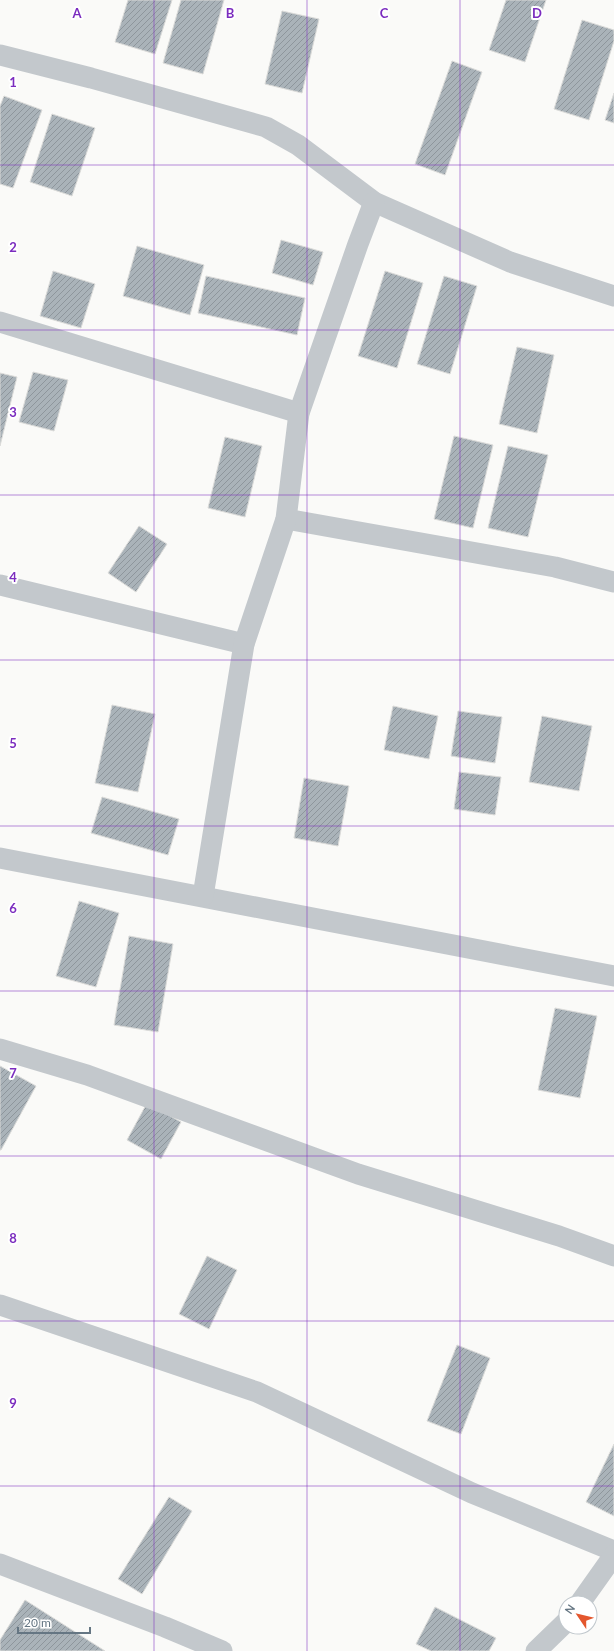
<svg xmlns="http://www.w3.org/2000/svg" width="614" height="1651" font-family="Lato,sans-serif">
<defs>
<pattern id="building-hatch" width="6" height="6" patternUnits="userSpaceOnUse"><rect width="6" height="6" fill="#aab3b9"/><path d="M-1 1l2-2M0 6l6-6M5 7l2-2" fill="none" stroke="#8e969c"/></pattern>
</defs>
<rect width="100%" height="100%" fill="#fafaf8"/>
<g fill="url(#building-hatch)" stroke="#dcdcda">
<path d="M128 0H172L155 54 115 42Z"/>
<path d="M181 0H224L203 74 163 63Z"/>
<path d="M506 0H546L525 62 489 50Z"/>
<path d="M282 11 319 19 302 93 265 84Z"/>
<path d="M582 20 614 30V41L589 120 554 109Z"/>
<path d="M452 61 482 72 445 175 415 164Z"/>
<path d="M614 93V123L605 120Z"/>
<path d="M4 96 42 110 13 188 0 184V106Z"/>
<path d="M52 114 95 128 72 196 30 182Z"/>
<path d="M281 240 323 252 313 285 272 273Z"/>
<path d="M137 246 204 265 190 315 123 296Z"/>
<path d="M53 271 95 284 81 328 40 316Z"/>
<path d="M385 271 423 283 397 368 358 356Z"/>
<path d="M206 276 305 298 297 335 198 313Z"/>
<path d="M444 276 477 286 450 374 417 364Z"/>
<path d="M517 347 554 355 537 433 499 424Z"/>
<path d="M33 372 68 380 54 431 19 422Z"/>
<path d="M0 373 17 377 0 446Z"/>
<path d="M454 436 493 445 473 528 434 519Z"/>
<path d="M225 437 262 446 245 517 208 508Z"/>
<path d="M508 446 548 455 528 537 488 528Z"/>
<path d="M139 526 167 544 136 592 108 573Z"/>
<path d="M112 705 155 714 138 792 95 783Z"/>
<path d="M393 706 438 716 429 759 384 750Z"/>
<path d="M458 711 502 717 495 763 451 756Z"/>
<path d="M542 716 592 726 579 791 529 782Z"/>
<path d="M459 772 501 777 495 815 454 809Z"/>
<path d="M304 778 349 786 338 846 294 838Z"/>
<path d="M102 797 179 819 168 855 91 833Z"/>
<path d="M79 901 119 913 96 987 56 976Z"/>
<path d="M129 936 173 944 158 1032 114 1025Z"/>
<path d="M555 1008 597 1016 580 1098 538 1090Z"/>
<path d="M0 1066 36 1086 1 1150H0Z"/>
<path d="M147 1103 181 1122 161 1159 127 1140Z"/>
<path d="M207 1256 237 1270 209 1329 179 1314Z"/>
<path d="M457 1345 490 1358 461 1434 427 1421Z"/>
<path d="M614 1444V1516L586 1502Z"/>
<path d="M169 1497 192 1511 142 1594 118 1579Z"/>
<path d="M25 1600 105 1651H0V1640Z"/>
<path d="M435 1607 496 1638 489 1651H431L416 1644Z"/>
</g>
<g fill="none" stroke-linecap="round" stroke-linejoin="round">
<g stroke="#c3c8cc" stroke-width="21">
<path d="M0 55 91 78 266 127 298 145 374 202 510 262 614 296"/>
<path d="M0 322 299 413"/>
<path d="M286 519 555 567 614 582"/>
<path d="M0 585 244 644"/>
<path d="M0 858 614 976"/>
<path d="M203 896 244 644 286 519 299 413 358 244 374 202"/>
<path d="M0 1049 87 1075 358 1174 559 1236 614 1256"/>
<path d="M0 1305 257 1392 472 1493 614 1551"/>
<path d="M0 1564 165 1627 222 1651"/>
<path d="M580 1603 614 1555"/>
<path d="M536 1651 566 1622"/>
</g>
</g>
<path fill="none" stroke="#7b2cbf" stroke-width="1" stroke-opacity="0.55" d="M154 0V1651M307 0V1651M460 0V1651M0 165H614M0 330H614M0 495H614M0 660H614M0 826H614M0 991H614M0 1156H614M0 1321H614M0 1486H614"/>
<g font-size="13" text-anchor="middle" font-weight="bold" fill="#7b2cbf" stroke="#fff" stroke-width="4" stroke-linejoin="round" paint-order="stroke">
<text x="77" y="18">A</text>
<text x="230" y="18">B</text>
<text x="384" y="18">C</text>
<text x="537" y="18">D</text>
<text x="13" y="87">1</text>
<text x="13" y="252">2</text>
<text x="13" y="417">3</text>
<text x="13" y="582">4</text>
<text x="13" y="748">5</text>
<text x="13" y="913">6</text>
<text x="13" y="1078">7</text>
<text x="13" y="1243">8</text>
<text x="13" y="1408">9</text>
</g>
<g transform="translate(578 1615) rotate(305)"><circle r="19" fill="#ffffff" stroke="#c1c8cd"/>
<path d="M0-3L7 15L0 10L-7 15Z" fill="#e4572e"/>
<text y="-6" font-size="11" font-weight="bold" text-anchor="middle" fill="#657683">N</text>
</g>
<path d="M18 1627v6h72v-6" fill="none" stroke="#657683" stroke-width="2"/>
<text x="24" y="1627" font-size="12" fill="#657683" stroke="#ffffff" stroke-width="3" paint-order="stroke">20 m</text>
</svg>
